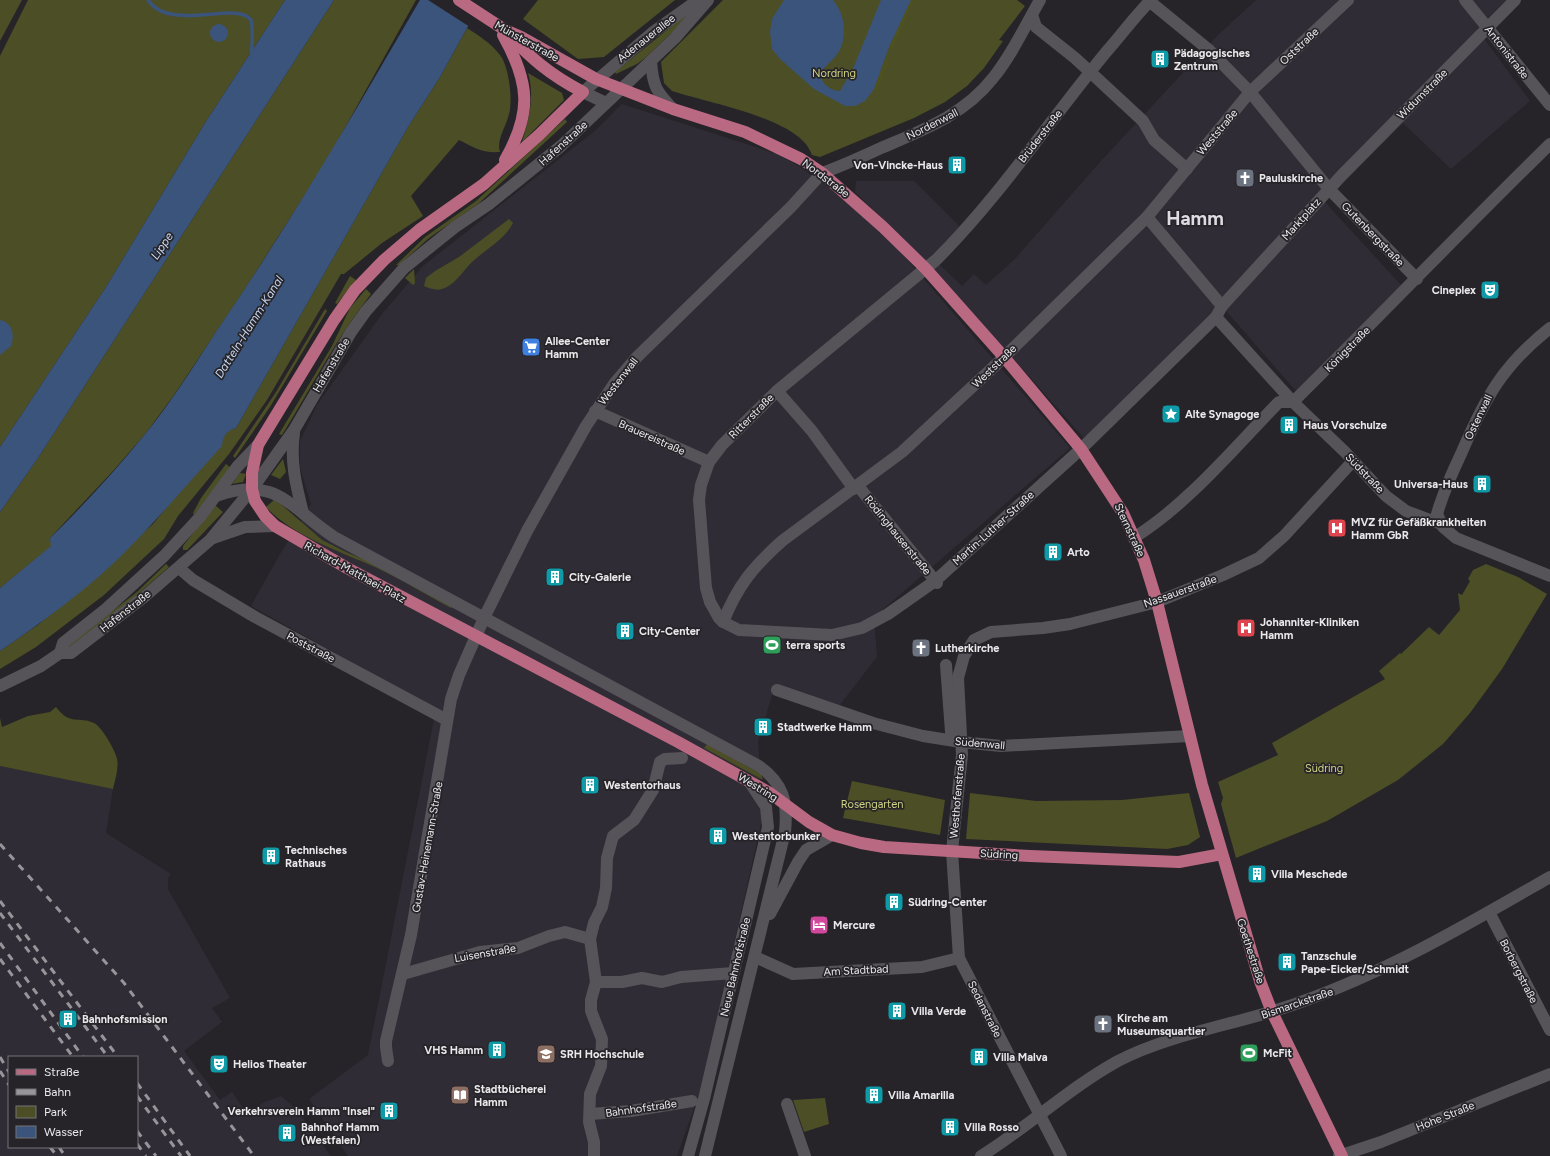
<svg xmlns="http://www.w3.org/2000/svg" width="1550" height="1156" font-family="Figtree,sans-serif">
<rect width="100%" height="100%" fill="#262428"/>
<g fill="#302c36" fill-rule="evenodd">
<path d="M1256 0H1506L1477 29 1530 101 1451 169 1403 123 1325 202 1401 285 1296 391 1221 305 1086 436 1083 437 934 269 939 264 962 286 974 274 986 285 1014 260 1100 162 1219 34Z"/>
<path d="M622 104 777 154 800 167 846 199 897 248 1070 448 874 617 877 657 839 706 775 685 758 742 763 815 702 1086 677 1156H348L309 1099 368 1055 436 709 251 606 280 554 311 504 300 467V441L317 405 382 314 423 266 596 130Z"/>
<path d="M856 181H914L961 228 927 262 855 192Z"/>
<path d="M0 766 113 789 106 833 171 874 168 878V889L230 998 212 1008 222 1022 184 1051 220 1100 232 1092 247 1114 254 1110 255 1111 259 1108 258 1106 264 1102 281 1096 298 1111 331 1156H0ZM9 1057H137V1147H9Z"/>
</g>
<g fill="#4c4e26">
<path d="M0 0H22L0 41Z"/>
<path d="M28 0H285L205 123 106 287 0 447V56Z"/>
<path d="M334 0H416L327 160 245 289 174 395 146 433 113 471 50 538 52 546 0 588V512L36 461Z"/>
<path d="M538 0H675L604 57 578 59 523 19Z"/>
<path d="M723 0H1017L1025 6 999 40 1003 41 984 68 967 86 945 102 914 118 820 157 812 155C810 150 807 145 804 142 781 116 706 102 672 91L664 83 661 62Z"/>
<path d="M693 9 695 11 645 58 637 64 616 74 615 72Z"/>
<path d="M467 28C478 35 491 43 500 55 509 66 513 101 509 114 506 127 496 140 500 152 481 153 475 148 459 140L411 196 423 216 382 243 344 274H341L267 400 229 454 178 516 164 539 104 595 36 647 0 669V651L39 624 153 524 228 431 236 428 408 127 440 77Z"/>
<path d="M528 73 562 93 564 100 522 142C529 119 535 97 528 73Z"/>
<path d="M565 119 567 122 478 204 429 238 399 265H396L425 237 476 201Z"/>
<path d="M509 219 513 223C504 240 486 249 472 262 463 271 454 286 442 289 436 291 429 288 424 286L426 278 435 271 459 257Z"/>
<path d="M414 269 415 283 413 285 405 278Z"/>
<path d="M350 276 356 280 337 304 335 303Z"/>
<path d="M366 289 371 294C337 337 311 388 282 435L279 434 332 346 350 308Z"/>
<path d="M325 309 327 311 270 407 235 458 233 456 276 392Z"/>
<path d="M283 459 286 472 280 479 271 475Z"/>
<path d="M226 464 231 468 194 515 193 513 201 498Z"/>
<path d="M240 473 246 474 243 482 232 484Z"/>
<path d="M275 499 322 540 348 553 368 561 452 605 451 608C426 595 401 579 375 567 341 552 291 535 266 507Z"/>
<path d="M215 505 223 512 187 550H183V546Z"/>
<path d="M166 564 169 567 124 606 67 649 66 647 137 592Z"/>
<path d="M1486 564 1518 577 1547 594 1502 669 1470 713 1443 744 1398 780 1327 821 1236 858 1221 804 1223 798 1218 782 1278 755 1272 743 1385 679 1379 671 1400 653 1401 654 1429 627 1439 635 1460 610 1458 593 1462 595 1470 581 1468 579 1473 570Z"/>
<path d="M56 707C70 726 79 716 94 723 101 726 116 751 117 759 119 768 115 780 113 789L0 766V718L2 727 28 716 50 712Z"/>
<path d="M707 744 761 774 763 780 704 748Z"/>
<path d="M852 781 945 800 940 835 843 818Z"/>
<path d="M970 793 1036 801 1122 800 1189 793 1200 837 1188 845 1167 849 966 839Z"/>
<path d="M825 1098 829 1124 804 1132 793 1100Z"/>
</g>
<g fill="#50521e">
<path d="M911 0H914L892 49 889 48Z"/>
<path d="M886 60 889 61 877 90 874 89Z"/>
</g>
<g fill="#3b547b">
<path d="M285 0H334L36 461 0 512V447L106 287 205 123Z"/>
<path d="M420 0H485L467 28 440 77 408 127 236 428C225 432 223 436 222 446 187 484 154 524 117 560 81 594 41 623 0 651V588L51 546 50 538C84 505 116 470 146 433 176 396 201 354 228 314 297 212 358 106 420 0Z"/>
<path d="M784 0H833C845 14 848 37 838 53 833 61 824 66 820 74 823 85 829 90 840 91L852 71 881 0H911L889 47 874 89 865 101 855 106H845L814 89 780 59 772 49 770 32 772 19Z"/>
<circle cx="219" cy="33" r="9"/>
<path d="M0 320C12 322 15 335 11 346L0 355Z"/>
</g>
<path fill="#262428" d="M428 0H487L470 27Z"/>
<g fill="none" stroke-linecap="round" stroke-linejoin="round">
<path stroke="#3b547b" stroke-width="3.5" d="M148 0C170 33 237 0 251 20 254 31 251 46 252 57"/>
<g stroke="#565359" stroke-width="12">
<path d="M1148 0 1209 50 1250 92 1329 189 1417 279"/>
<path d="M1032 15 1036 27 1075 58 1143 121 1154 140 1187 169"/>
<path d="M1147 217 1222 306"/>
<path d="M1216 317 1293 402 1345 452 1386 496 1406 511 1441 524"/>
<path d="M777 391 812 431 854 489"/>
<path d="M595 411 709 462"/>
<path d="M1081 449 935 581 888 614 862 628 832 635 739 630 723 622 719 618 710 602 706 588 699 500 701 485 709 462 722 445 777 391 936 260C1000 196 1050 120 1107 51 1122 34 1135 16 1151 0"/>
<path d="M858 486 937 583"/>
<path d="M1135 537C1189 503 1235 447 1279 402H1293C1379 317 1463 229 1550 144"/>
<path d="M179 568 193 580 255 617 447 720"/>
<path d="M723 622C738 585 753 567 782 541L902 452 1001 360 1147 217 1250 92 1348 0"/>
<path d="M946 665 951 732"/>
<path d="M777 690 873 723 923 736 961 742 1001 746 1190 736"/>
<path d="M1489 912 1550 1030"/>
<path d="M755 957 793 974 922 967 959 958"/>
<path d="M403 974 480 952 518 948 549 936 565 932 590 939"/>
<path d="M596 982H622L642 978 662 982 681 977 733 973"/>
<path d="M388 1061 386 1047V1041L411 935 451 699 459 675 484 618 527 531 586 426 614 384 637 357 791 207 822 173"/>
<path d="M787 1104 805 1156"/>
<path d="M590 1114 631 1111 692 1101"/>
<path d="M594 1156V1142L589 1122 590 1094 601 1066 602 1039 591 1011V1000L596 982 590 939 594 923 602 907 606 888 607 858 613 836 634 820 653 790 660 762 665 759 682 758"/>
<path d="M1061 1156 959 958 952 851 962 755 958 678 964 656 974 640 991 632 1043 628 1070 624 1157 602 1223 575 1259 558 1284 536 1353 461"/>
<path d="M1339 1156 1381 1142 1550 1074"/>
</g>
<g stroke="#565359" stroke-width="12">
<path d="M1465 0 1550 105"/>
<path d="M651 61C653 87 656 91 673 109"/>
<path d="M606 103 583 92 652 33 698 0"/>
<path d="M822 173C842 166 861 157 881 148 923 130 964 115 993 78 1012 55 1025 26 1040 0"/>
<path d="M1550 328C1502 366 1485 398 1461 454 1452 473 1443 493 1437 514L1443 527 1456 538 1550 576"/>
<path d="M294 433C290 462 296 485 303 513"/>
<path d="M1081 449 1216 317 1222 306 1342 175 1515 0"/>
<path d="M216 496C277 475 289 507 334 537L759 766C784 784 788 802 785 832L705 1156"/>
<path d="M213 538 245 527 275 526"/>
<path d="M60 653 63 643 106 609 164 556 200 517 237 467 258 445"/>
<path d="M0 686 41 666 60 653H71L144 597 210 540 252 489 294 430 351 332 366 311 404 268 455 227 489 204 561 146 675 38 708 0"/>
<path d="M770 914 798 862 806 850 832 835"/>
<path d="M688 1156 704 1099 768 827 766 807 749 781"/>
<path d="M981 1156C1028 1127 1069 1088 1118 1061 1172 1033 1240 1024 1298 1003 1387 972 1468 924 1550 877"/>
</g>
<g stroke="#ba6982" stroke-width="12">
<path d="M459 0 505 30 521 37 596 79 673 109 745 132 801 159 822 173 883 227 926 269 1004 357 1081 449 1123 513 1144 560 1157 602 1202 785 1260 981 1272 1012 1342 1156"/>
<path d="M505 30C529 57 550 75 583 92L539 135 484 184 419 230 384 260 355 290 334 320 258 445 252 473V489L255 501 265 516 275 526 347 568 678 742 770 793 809 822 832 835 861 843 884 847 1030 856 1179 862 1222 854"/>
<path d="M503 35C530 83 532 113 505 160"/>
</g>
<g stroke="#979599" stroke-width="3" stroke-dasharray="7 7" stroke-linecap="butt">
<path d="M0 844 124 983 254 1156"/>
<path d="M0 901 118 1057"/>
<path d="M0 913 108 1057"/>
<path d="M0 943 83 1057"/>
<path d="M0 959 73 1057"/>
<path d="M0 1057 9 1072"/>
<path d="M0 1071 9 1085"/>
<path d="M137 1083 190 1156"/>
<path d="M137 1096 181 1156"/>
<path d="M137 1131 156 1156"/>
<path d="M137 1144 146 1156"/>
<path d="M50 1147 57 1156"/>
<path d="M59 1147 65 1156"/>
</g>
</g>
<defs>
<g id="building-square" transform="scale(1)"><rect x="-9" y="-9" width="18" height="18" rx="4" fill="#0f9aa8" stroke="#262428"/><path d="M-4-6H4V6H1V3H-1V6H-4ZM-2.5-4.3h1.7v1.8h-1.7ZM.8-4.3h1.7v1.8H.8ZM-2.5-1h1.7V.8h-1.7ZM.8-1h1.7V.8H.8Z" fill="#fff"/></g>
<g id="church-square" transform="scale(1)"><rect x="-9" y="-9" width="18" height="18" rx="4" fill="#6b7280" stroke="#262428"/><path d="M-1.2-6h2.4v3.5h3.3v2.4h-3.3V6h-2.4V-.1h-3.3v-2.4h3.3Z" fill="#fff"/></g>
<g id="theatre-square" transform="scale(1)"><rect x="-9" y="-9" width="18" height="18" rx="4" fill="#0f9aa8" stroke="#262428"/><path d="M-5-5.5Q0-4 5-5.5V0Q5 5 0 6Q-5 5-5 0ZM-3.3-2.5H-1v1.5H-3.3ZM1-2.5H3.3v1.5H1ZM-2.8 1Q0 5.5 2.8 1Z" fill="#fff"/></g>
<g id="supermarket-square" transform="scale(1)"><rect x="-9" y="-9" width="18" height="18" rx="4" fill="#3f7fe0" stroke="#262428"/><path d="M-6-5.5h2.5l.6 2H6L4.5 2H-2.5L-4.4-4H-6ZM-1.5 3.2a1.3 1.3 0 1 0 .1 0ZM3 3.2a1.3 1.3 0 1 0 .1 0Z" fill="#fff"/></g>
<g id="sight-square" transform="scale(1)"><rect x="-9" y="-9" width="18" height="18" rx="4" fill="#0f9aa8" stroke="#262428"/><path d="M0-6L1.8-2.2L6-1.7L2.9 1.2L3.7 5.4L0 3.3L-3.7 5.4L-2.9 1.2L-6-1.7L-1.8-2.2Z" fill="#fff"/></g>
<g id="hospital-square" transform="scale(1)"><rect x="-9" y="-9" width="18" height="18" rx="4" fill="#e0444e" stroke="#262428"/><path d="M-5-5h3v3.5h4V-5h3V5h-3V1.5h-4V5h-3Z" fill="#fff"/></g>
<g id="stadium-square" transform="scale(1)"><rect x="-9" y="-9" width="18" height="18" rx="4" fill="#2e9e5b" stroke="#262428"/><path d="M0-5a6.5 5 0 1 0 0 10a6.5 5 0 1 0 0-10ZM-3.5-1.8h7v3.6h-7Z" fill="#fff"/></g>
<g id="hotel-square" transform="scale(1)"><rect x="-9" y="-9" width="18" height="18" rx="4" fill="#d1479c" stroke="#262428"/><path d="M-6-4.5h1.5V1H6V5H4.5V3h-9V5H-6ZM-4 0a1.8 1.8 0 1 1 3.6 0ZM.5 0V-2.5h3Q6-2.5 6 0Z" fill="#fff"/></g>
<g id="university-square" transform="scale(1)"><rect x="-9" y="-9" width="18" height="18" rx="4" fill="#8d6e63" stroke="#262428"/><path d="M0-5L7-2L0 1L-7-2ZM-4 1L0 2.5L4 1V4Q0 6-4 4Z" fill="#fff"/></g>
<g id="library-square" transform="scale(1)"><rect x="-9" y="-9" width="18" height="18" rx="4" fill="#8d6e63" stroke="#262428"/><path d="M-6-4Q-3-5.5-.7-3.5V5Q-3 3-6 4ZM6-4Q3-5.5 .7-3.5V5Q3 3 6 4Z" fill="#fff"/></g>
</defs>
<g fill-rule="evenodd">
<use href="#building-square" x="1160" y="59"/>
<use href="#building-square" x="957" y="165"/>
<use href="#church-square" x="1245" y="178"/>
<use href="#theatre-square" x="1490" y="290"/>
<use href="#supermarket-square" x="531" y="347"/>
<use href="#sight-square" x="1171" y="414"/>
<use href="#building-square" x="1289" y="425"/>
<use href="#building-square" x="1482" y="484"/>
<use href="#hospital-square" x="1337" y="528"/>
<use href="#building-square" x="1053" y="552"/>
<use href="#building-square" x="555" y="577"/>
<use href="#hospital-square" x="1246" y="628"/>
<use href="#building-square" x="625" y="631"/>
<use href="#stadium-square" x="772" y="645"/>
<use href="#church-square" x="921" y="648"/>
<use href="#building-square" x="763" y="727"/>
<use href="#building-square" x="590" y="785"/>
<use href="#building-square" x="718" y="836"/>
<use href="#building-square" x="271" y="856"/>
<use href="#building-square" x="1257" y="874"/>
<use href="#building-square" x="894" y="902"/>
<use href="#hotel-square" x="819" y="925"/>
<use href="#building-square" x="1287" y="962"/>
<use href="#building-square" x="897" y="1011"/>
<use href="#building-square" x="68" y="1019"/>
<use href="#church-square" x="1103" y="1024"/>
<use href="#building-square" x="497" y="1050"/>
<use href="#stadium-square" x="1249" y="1053"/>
<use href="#university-square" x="546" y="1054"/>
<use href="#building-square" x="979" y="1057"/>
<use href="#theatre-square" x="219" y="1064"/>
<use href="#library-square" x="460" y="1095"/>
<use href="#building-square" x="874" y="1095"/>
<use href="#building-square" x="389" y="1111"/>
<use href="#building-square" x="950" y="1127"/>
<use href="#building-square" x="287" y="1133"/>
</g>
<g text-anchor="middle" stroke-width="3.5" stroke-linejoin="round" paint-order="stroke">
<g font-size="11" fill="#e9e8eb" stroke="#262428">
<text transform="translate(646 38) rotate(-38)" y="4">Adenauerallee</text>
<text transform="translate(527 41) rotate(29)" y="4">Münsterstraße</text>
<text transform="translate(1299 46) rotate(-43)" y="4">Oststraße</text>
<text transform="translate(1507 52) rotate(52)" y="4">Antonistraße</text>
<text transform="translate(1422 94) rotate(-45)" y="4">Widumstraße</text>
<text transform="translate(932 124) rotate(-27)" y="4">Nordenwall</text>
<text transform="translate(1217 132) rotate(-50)" y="4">Weststraße</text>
<text transform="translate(1040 136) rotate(-52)" y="4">Brüderstraße</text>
<text transform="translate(563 143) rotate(-42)" y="4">Hafenstraße</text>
<text transform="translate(826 178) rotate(37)" y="4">Nordstraße</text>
<text transform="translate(1301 219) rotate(-48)" y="4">Marktplatz</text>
<text transform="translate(1373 234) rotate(46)" y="4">Gutenbergstraße</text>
<text transform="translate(1347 349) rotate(-45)" y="4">Königstraße</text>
<text transform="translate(331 365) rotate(-59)" y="4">Hafenstraße</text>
<text transform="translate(994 366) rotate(-44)" y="4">Weststraße</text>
<text transform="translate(618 381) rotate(-52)" y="4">Westenwall</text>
<text transform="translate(751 416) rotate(-45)" y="4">Ritterstraße</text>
<text transform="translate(1478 417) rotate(-64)" y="4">Ostenwall</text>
<text transform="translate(652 437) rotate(24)" y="4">Brauereistraße</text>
<text transform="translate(1365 473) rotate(46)" y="4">Südstraße</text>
<text transform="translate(993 528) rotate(-42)" y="4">Martin-Luther-Straße</text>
<text transform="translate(1130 530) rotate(65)" y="4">Sternstraße</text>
<text transform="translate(898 535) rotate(51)" y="4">Rödinghauserstraße</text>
<text transform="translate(355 572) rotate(29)" y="4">Richard-Matthaei-Platz</text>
<text transform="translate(1180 591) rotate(-20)" y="4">Nassauerstraße</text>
<text transform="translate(125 611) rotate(-38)" y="4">Hafenstraße</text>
<text transform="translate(311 647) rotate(28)" y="4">Poststraße</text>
<text transform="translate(980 743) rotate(5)" y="4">Südenwall</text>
<text transform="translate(758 787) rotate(31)" y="4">Westring</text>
<text transform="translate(957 796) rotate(-85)" y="4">Westhofenstraße</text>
<text transform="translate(427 847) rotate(-80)" y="4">Gustav-Heinemann-Straße</text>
<text transform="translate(999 854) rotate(3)" y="4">Südring</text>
<text transform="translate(1251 951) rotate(72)" y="4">Goethestraße</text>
<text transform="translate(485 953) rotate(-10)" y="4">Luisenstraße</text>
<text transform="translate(735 967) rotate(-77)" y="4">Neue Bahnhofstraße</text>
<text transform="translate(856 970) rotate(-3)" y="4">Am Stadtbad</text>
<text transform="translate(1519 971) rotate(63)" y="4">Borbergstraße</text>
<text transform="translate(1297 1003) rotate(-19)" y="4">Bismarckstraße</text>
<text transform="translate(985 1009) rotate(63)" y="4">Sedanstraße</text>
<text transform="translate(641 1108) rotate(-8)" y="4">Bahnhofstraße</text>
<text transform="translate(1445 1116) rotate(-22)" y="4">Hohe Straße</text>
</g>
<g font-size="11" font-weight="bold" fill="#e9e8eb" stroke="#262428" text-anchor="start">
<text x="1174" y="57">Pädagogisches<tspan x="1174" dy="13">Zentrum</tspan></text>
<text x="943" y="169" text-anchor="end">Von-Vincke-Haus</text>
<text x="1259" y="182">Pauluskirche</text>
<text x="1476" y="294" text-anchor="end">Cineplex</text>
<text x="545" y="345">Allee-Center<tspan x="545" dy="13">Hamm</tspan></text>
<text x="1185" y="418">Alte Synagoge</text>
<text x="1303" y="429">Haus Vorschulze</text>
<text x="1468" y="488" text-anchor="end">Universa-Haus</text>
<text x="1351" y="526">MVZ für Gefäßkrankheiten<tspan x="1351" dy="13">Hamm GbR</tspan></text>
<text x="1067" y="556">Arto</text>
<text x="569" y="581">City-Galerie</text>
<text x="1260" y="626">Johanniter-Kliniken<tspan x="1260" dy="13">Hamm</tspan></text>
<text x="639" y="635">City-Center</text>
<text x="786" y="649">terra sports</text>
<text x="935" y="652">Lutherkirche</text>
<text x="777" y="731">Stadtwerke Hamm</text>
<text x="604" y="789">Westentorhaus</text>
<text x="732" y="840">Westentorbunker</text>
<text x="285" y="854">Technisches<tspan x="285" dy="13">Rathaus</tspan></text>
<text x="1271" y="878">Villa Meschede</text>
<text x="908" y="906">Südring-Center</text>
<text x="833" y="929">Mercure</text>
<text x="1301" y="960">Tanzschule<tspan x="1301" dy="13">Pape-Eicker/Schmidt</tspan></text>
<text x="911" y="1015">Villa Verde</text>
<text x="1117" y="1022">Kirche am<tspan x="1117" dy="13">Museumsquartier</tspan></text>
<text x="82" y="1023">Bahnhofsmission</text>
<text x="483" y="1054" text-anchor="end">VHS Hamm</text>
<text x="1263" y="1057">McFit</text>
<text x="560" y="1058">SRH Hochschule</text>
<text x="993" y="1061">Villa Malva</text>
<text x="233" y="1068">Helios Theater</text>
<text x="474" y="1093">Stadtbücherei<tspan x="474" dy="13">Hamm</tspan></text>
<text x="888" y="1099">Villa Amarilla</text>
<text x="375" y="1115" text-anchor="end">Verkehrsverein Hamm "Insel"</text>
<text x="301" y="1131">Bahnhof Hamm<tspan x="301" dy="13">(Westfalen)</tspan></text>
<text x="964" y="1131">Villa Rosso</text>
</g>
<g font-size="11" fill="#cfd483" stroke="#262428">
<text x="834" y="77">Nordring</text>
<text x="1324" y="772">Südring</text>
<text x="872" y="808">Rosengarten</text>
</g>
<g font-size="12" font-style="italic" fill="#c7d8f3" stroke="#262428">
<text transform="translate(162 246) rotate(-56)" y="4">Lippe</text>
<text transform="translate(249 327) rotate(-58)" y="4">Datteln-Hamm-Kanal</text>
</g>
<g font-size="19" font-weight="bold" fill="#dedbe2" stroke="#262428">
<text x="1195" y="225">Hamm</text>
</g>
</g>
<rect x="8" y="1056" width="130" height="92" fill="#262428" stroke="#747276"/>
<rect x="16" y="1069" width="20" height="6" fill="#ba6982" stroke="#747276"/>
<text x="44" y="1076" font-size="12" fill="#e9e8eb">Straße</text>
<rect x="16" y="1089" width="20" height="6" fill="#979599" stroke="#747276"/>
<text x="44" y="1096" font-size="12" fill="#e9e8eb">Bahn</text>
<rect x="16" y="1106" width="20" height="12" fill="#4c4e26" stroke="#747276"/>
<text x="44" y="1116" font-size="12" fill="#e9e8eb">Park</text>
<rect x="16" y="1126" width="20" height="12" fill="#3b547b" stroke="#747276"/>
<text x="44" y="1136" font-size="12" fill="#e9e8eb">Wasser</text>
</svg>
